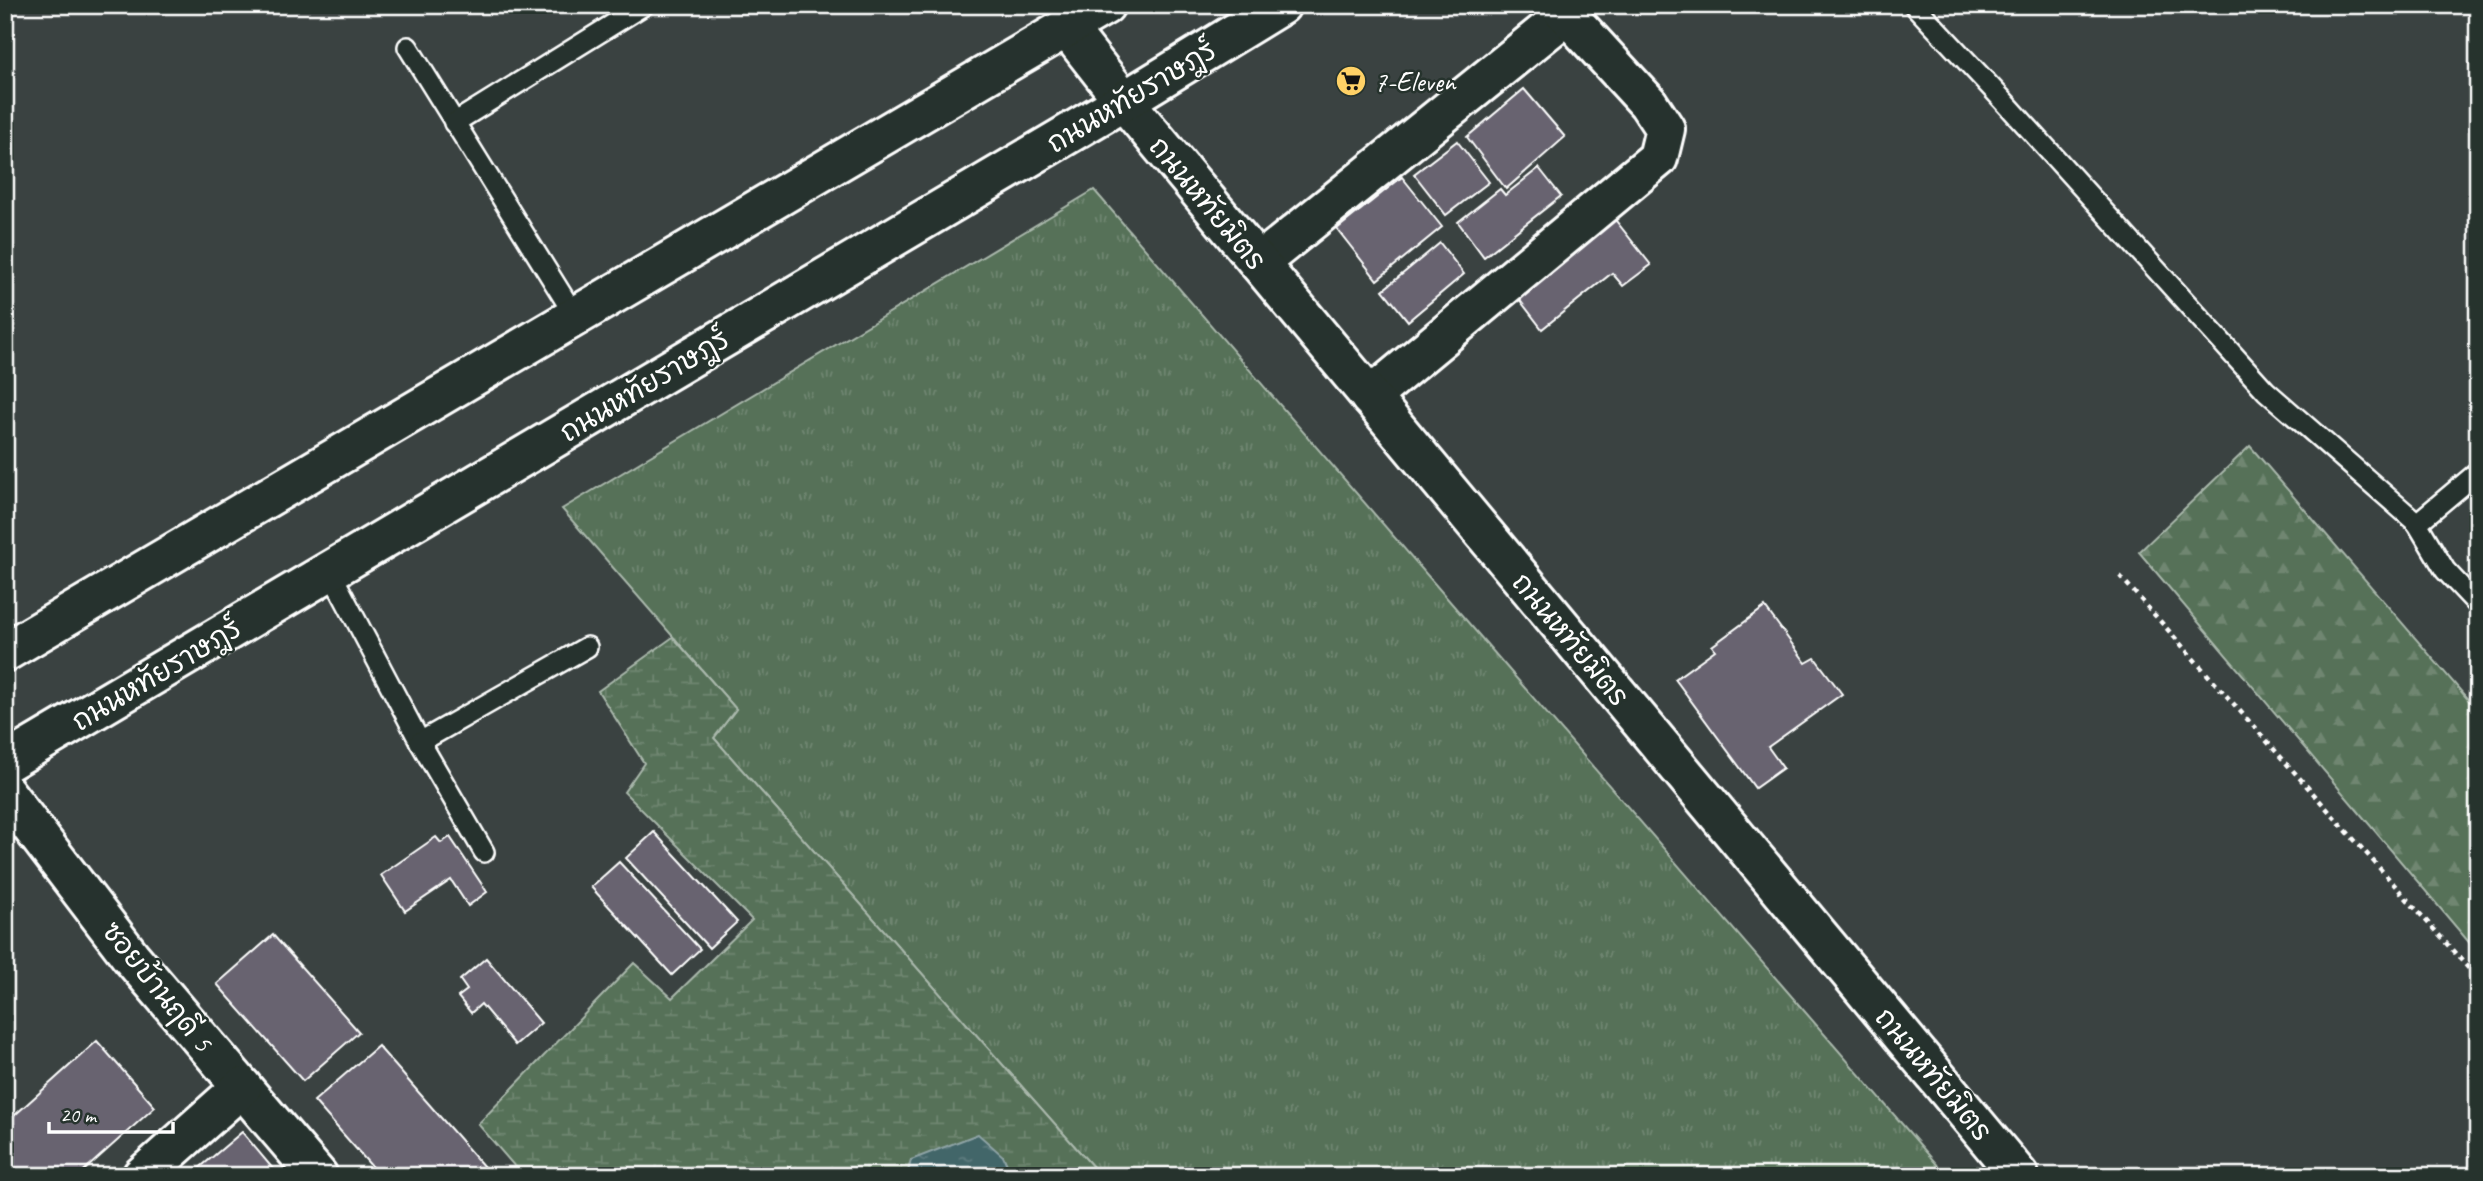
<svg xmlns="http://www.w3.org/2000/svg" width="2483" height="1181" font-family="Caveat,'Playpen Sans Thai',sans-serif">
<defs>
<pattern id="grass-tufts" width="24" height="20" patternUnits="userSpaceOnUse" patternTransform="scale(1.75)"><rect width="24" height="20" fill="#567158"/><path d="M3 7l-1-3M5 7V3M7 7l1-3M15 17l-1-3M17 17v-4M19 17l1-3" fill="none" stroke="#6f8671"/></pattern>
<pattern id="forest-firs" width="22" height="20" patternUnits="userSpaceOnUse" patternTransform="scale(1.75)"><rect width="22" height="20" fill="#567158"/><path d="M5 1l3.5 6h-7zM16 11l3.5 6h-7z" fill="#6f8671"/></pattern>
<pattern id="wetland-marsh" width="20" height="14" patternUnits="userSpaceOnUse" patternTransform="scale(1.75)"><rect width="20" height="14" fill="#567158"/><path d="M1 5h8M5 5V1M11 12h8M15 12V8" fill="none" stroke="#6f8671"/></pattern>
<pattern id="water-ripples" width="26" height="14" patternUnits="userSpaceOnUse" patternTransform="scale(1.75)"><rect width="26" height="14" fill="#436669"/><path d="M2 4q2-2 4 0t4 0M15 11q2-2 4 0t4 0" fill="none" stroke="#5f7d80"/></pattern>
</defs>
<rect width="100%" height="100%" fill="#3a4241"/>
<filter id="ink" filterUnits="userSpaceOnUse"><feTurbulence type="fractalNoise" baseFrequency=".0143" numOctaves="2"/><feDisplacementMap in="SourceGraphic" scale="14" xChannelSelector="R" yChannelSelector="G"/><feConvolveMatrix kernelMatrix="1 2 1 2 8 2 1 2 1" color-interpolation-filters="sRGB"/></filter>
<g filter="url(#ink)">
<path fill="url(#grass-tufts)" stroke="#aab8ac" stroke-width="2" d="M1094 190 1947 1176H1101L714 738 736 709 562 509Z"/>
<path fill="url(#forest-firs)" stroke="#aab8ac" stroke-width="2" d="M2250 446 2478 711V953L2139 552Z"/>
<path fill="url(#wetland-marsh)" stroke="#aab8ac" stroke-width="2" d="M673 637 736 709 714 738 1101 1176H1012L1003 1156 911 1160 907 1176H523L478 1124 634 963 672 998 752 920 624 792 644 763 598 691Z"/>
<path fill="url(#water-ripples)" stroke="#8ea3a5" stroke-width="2" d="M978 1134 1003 1156 1012 1176H907L911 1160Z"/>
<g fill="#676470" stroke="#fff" stroke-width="2">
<path d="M1524 89 1565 137 1506 189 1467 137Z"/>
<path d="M1457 141 1489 182 1446 215 1414 174Z"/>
<path d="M1539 168 1561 196 1484 257 1458 222 1500 189 1505 195Z"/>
<path d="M1402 177 1442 227 1377 280 1337 229Z"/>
<path d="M1609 212 1651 265 1623 286 1612 273 1542 329 1512 290Z"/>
<path d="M1440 243 1464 274 1408 321 1383 290Z"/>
<path d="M1765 607 1806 663 1815 658 1842 694 1768 747 1783 768 1755 788 1675 679 1715 650 1712 646Z"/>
<path d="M654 832 737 922 709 948 626 858Z"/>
<path d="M436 837 441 843 450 837 487 892 468 906 451 880 405 911 381 875Z"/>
<path d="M619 862 700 949 672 975 591 887Z"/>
<path d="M273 935 359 1032 303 1081 217 984Z"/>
<path d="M486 958 541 1023 515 1045 481 1004 471 1013 458 997 467 990 460 980Z"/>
<path d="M97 1041 155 1107 78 1176H5V1124Z"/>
<path d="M378 1046 492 1176H380L314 1101Z"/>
<path d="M242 1132 279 1176H190Z"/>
</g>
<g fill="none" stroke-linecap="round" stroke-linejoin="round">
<g stroke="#fff" stroke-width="24">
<g id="service">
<path d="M1914 5 2003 100 2266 391 2417 523"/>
<path d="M2477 5 2478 6"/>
<path d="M408 47 575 316"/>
<path d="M454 123 644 5"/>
<path d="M2478 472 2417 523 2445 570 2478 605"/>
<path d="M330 571 420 742 484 852"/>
<path d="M420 742 587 647"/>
</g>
</g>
<g stroke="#fff" stroke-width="44">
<g id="minor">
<path d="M1259 263 1566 15"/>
<path d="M1370 397 1658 158 1665 129 1648 103 1558 5"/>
<path d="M5 792 131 957 318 1176"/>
<path d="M142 1176 242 1087"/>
</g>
</g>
<g stroke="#fff" stroke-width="44">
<path id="tertiary" d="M1124 101 2019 1176"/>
</g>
<g stroke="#fff" stroke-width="44">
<g id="secondary">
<path d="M1067 28 1124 101"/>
<path d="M5 652 1105 5"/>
<path d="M5 763 1124 101 1281 5"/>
</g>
</g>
<path stroke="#fff" stroke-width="4.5" stroke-dasharray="5 5" stroke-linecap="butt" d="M2120 576 2478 979"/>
<use href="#service" stroke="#26332d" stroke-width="19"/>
<use href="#minor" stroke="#26332d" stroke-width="38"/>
<use href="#tertiary" stroke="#26332d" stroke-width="38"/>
<use href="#secondary" stroke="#26332d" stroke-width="38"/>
</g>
</g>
<defs>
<g id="supermarket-disc" transform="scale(1.575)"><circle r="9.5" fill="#ffd166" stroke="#26332d"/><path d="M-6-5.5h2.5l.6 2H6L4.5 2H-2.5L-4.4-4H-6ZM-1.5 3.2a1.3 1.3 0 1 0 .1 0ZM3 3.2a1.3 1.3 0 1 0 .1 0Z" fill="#111"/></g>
</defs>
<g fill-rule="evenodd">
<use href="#supermarket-disc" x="1351" y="81"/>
</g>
<g text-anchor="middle" stroke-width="5" stroke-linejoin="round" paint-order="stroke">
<g font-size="28" fill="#fff" stroke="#26332d" text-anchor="start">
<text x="1374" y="91">7-Eleven</text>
</g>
<g font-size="28" fill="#fff" stroke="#26332d">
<text transform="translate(1131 96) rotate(-31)" y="10">ถนนหทัยราษฎร์</text>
<text transform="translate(1208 203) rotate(50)" y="10">ถนนหทัยมิตร</text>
<text transform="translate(644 385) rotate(-31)" y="10">ถนนหทัยราษฎร์</text>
<text transform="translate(1571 639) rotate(50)" y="10">ถนนหทัยมิตร</text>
<text transform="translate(156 674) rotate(-31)" y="10">ถนนหทัยราษฎร์</text>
<text transform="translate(158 986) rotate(51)" y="10">ซอยบ้านฤดี 5</text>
<text transform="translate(1934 1074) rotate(50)" y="10">ถนนหทัยมิตร</text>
</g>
</g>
<rect width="2483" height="1181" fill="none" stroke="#26332d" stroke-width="28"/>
<rect x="14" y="14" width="2455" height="1153" fill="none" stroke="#fff" stroke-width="2.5" filter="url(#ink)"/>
<path d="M49 1122v10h124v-10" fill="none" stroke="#ffffff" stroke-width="3.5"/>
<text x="60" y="1122" font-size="21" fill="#ffffff" stroke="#26332d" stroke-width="5" paint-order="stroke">20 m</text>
</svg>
